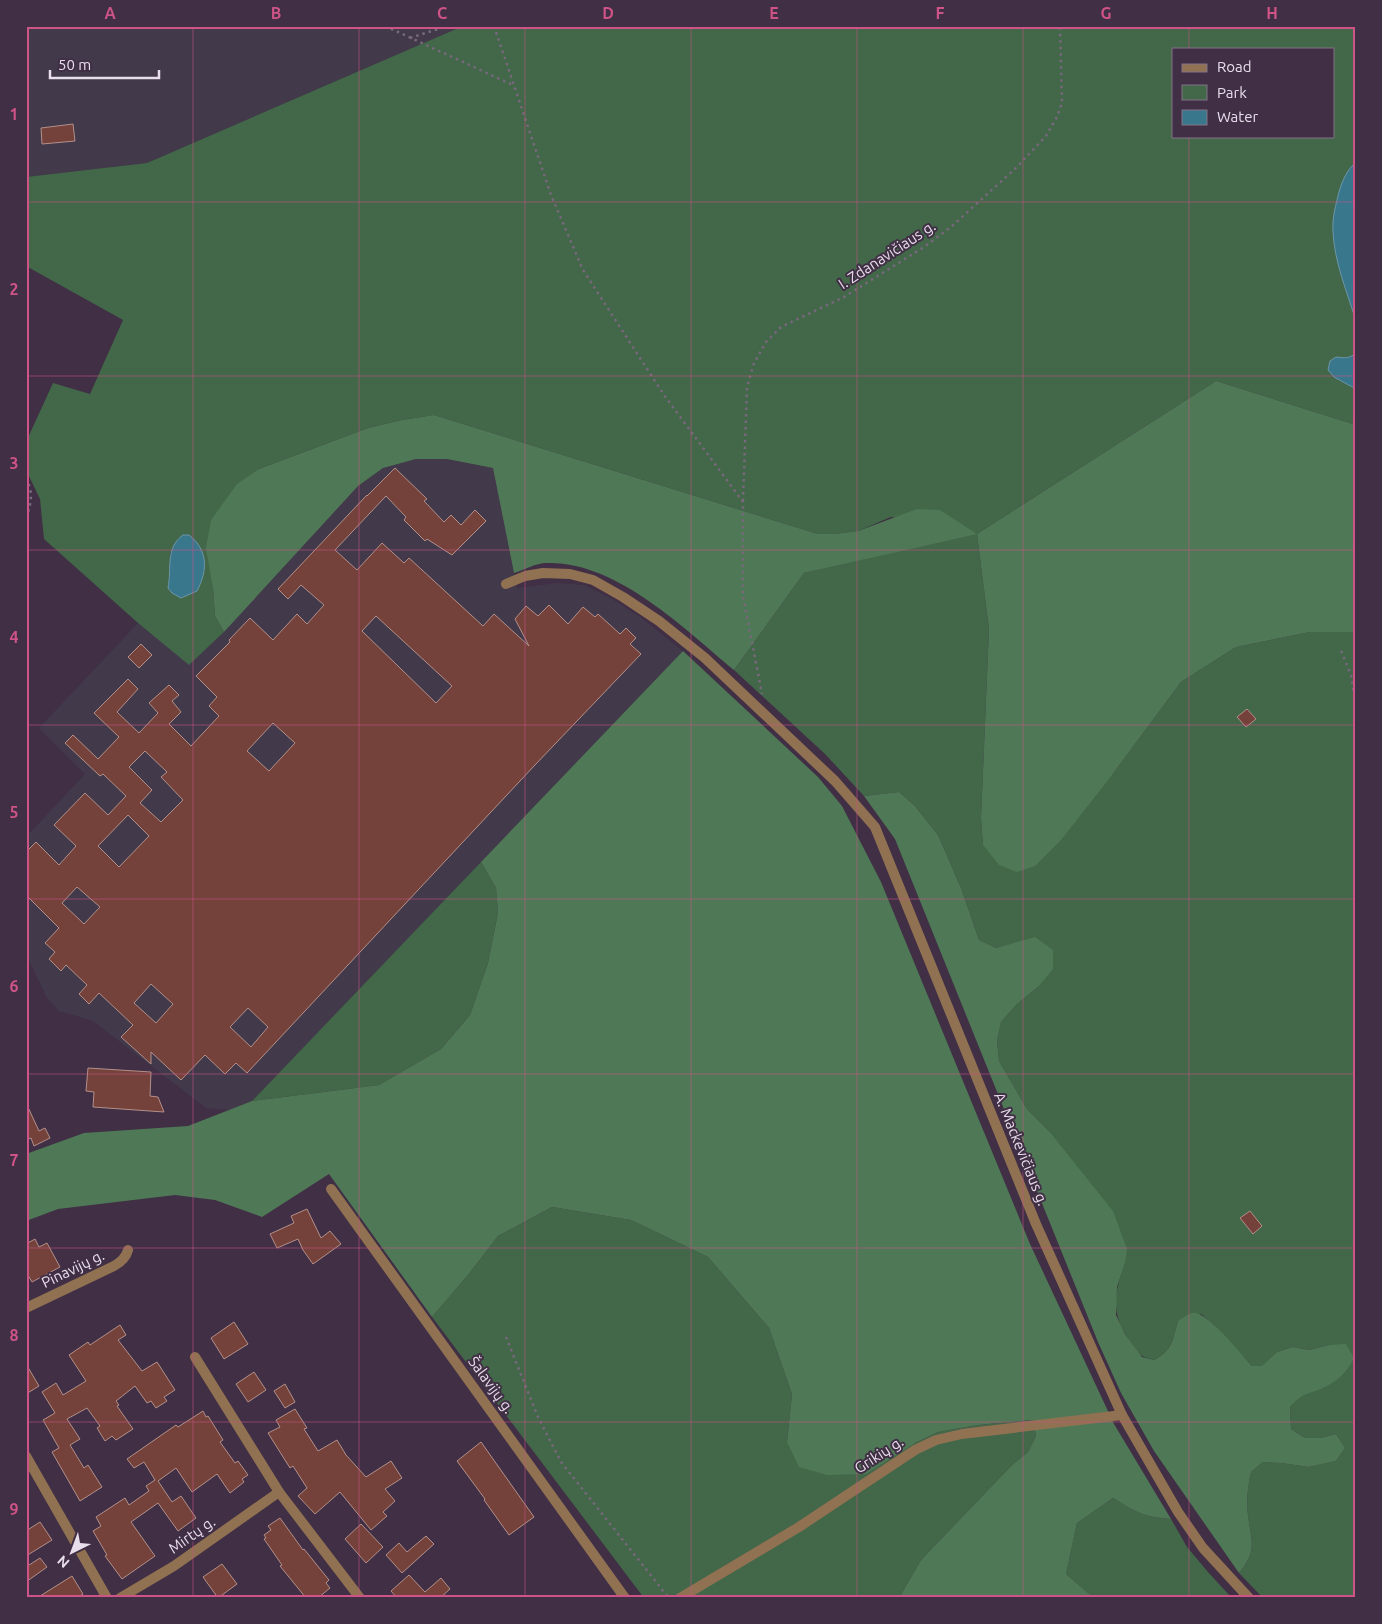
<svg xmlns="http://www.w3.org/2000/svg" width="1382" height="1624" font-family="Ubuntu,sans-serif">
<rect width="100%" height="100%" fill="#402f45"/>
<g fill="#423a4a">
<path d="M26 26H463L147 163 26 177Z"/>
<path d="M416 459H447L493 468 517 588 557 583 584 585 609 597 640 617 683 651 252 1101 229 1110 206 1108 93 1021 59 1011 47 998 26 954V837L85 774 39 728 138 623 190 664 224 632 358 486 383 468Z"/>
</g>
<g fill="#426749" fill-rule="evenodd">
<path d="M463 26H1356V162L1351 167 1336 253 1356 321V352L1354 355 1346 358 1334 377 1356 389V425L1216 381 977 534 989 629 981 819 983 845 1112 775 1181 682 1236 647 1310 632H1356V1598H1263L1239 1573C1258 1550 1251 1541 1248 1515 1246 1500 1248 1486 1251 1472L1263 1462 1281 1463 1309 1467 1336 1461 1345 1448 1336 1434 1321 1438H1305L1291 1429 1290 1407 1299 1396 1325 1387 1329 1345 1309 1350 1293 1347 1277 1352 1262 1367 1252 1366 1214 1325 1201 1314 1178 1321C1172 1341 1173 1350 1154 1360 1138 1356 1140 1354 1130 1341 1110 1313 1114 1294 1125 1263L1049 1131 1027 1109 999 1061 997 1041 1001 1022 1017 1004 1038 987 1035 938 996 948 979 940 961 888 938 835 914 805 899 792 864 796 825 754 734 670 804 573 976 533 891 517 858 531 835 534H818L434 415 402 420 368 428 259 469 213 588 215 616 224 632 189 665 138 623 44 539 40 499 26 470V442L53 383 90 394 123 320 26 266V177L147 163ZM1173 49H1333V136H1173ZM170 552 188 595 168 588 171 575Z"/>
<path d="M481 862 496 888 498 913 488 963 470 1015 441 1049 379 1085 252 1101Z"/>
<path d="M552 1207 631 1220 708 1257 769 1328 792 1394 787 1442 915 1443 938 1432 978 1425 1033 1420 1036 1436 1028 1452 1012 1465 921 1560 899 1598H644L432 1317 468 1275 498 1236Z"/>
<path d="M1113 1498C1136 1512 1143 1517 1171 1519L1187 1547 1208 1572 1231 1597 1222 1598H1094L1066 1574 1077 1523Z"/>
</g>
<g fill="#4f7956">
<path d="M1216 381 1356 425V632H1310L1236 647 1181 682 1112 775 1061 840 1035 866 1017 872 999 865 983 845 981 819 989 629 977 534 804 573 734 670C685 629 615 560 546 563 536 563 524 570 514 573L493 468 447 459H416L383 468 358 486 224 632 215 616 213 588 206 548 211 520 237 484 259 469 368 428 402 420 434 415 818 534H835L858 531 917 509 940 510 977 534Z"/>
<path d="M683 651 818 777 842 806 881 882 1030 1244 1114 1424 1171 1519C1143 1517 1136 1512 1113 1498L1077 1523 1066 1574 1094 1598H899L921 1560 1012 1465 1028 1452 1036 1436 1033 1420 978 1425 938 1432 915 1443 866 1474 827 1475 799 1467 787 1442 792 1394 769 1328 708 1257 631 1220 552 1207 498 1236 468 1275 432 1317 329 1174 262 1217 215 1200 175 1195 58 1209 26 1221V1154L84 1133 188 1126 252 1101 379 1085 441 1049 470 1015 488 963 498 913 496 888 481 862Z"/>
<path d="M899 792 914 805 938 835 961 888 979 940 996 948 1035 937 1053 950V969L1038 987 1017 1004 1001 1022 997 1041 999 1061 1027 1109 1049 1131 1113 1211 1127 1249 1125 1263 1117 1287 1116 1315 1125 1334 1142 1357 1154 1360C1173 1350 1172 1341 1178 1321 1182 1319 1187 1314 1192 1313 1207 1310 1241 1355 1252 1366H1262L1277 1352 1293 1347 1309 1350 1329 1345 1346 1344 1354 1358C1348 1371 1337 1382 1323 1388 1307 1395 1303 1392 1290 1407L1291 1429 1305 1438H1321L1336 1434 1345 1448 1336 1461 1309 1467 1281 1463 1263 1462 1251 1472C1248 1486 1246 1500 1248 1515 1251 1541 1258 1550 1239 1573L1154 1451 1121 1393 1098 1342 895 839 864 796Z"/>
</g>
<g fill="#39778c" stroke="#6e96a9">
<path d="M1356 162V321C1347 292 1334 261 1333 231 1332 218 1336 204 1339 192 1342 181 1347 170 1356 162Z"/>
<path d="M1356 352V389L1334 377 1328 370 1330 361 1336 357C1344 358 1351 359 1356 352Z"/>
<path d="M183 535H189C208 550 208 570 197 591L181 598 172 593 168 588C172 568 165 548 183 535Z"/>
</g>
<g fill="#74423a" stroke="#b3908a" fill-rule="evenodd">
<path d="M73 124 75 141 42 144 41 128Z"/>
<path d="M395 468 427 499 424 501 444 522 451 515 461 525 475 510 486 521 452 555 427 539 425 541 404 520 406 517 386 496 335 550 357 570 382 543 404 563 409 558 483 626 494 614 529 646 515 619 526 606 538 616 549 605 568 624 583 607 595 617 598 614 620 634 626 628 636 638 630 644 641 654 534 766 247 1073 236 1063 225 1074 205 1055 181 1080 151 1052V1064L121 1037 133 1025 99 993 89 1004 79 994 87 985 66 965 61 971 49 959 55 952 45 943 59 928 26 895V852L36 842 59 865 76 846 54 825 85 793 108 815 126 796 103 774 100 776 65 743 73 735 98 759 119 737 94 713 128 679 138 689 117 712 139 733 158 713 149 703 169 685 179 695 172 701 181 712 169 724 191 746 219 716 209 706 217 697 196 676 230 642 229 640 250 618 273 640 297 614 307 624 324 605 301 585 288 599 278 589 367 495V496ZM376 616 452 686 436 703 362 631ZM273 723 295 743 269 771 247 751ZM145 751 167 772 161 777 183 800 161 822 140 803 152 790 129 767ZM128 815 149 836 119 867 98 846ZM77 887 100 907 84 924 62 903ZM151 984 173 1004 156 1023 134 1003ZM248 1008 268 1027 251 1047 230 1027Z"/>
<path d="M141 644 152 655 139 668 128 657Z"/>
<path d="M1247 709 1256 719 1246 727 1237 717Z"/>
<path d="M88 1068 151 1072 150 1096 158 1097 164 1112 93 1107 94 1092 86 1091Z"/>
<path d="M26 1103 39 1131 45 1128 50 1138 34 1146 31 1138 26 1140Z"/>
<path d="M307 1209 321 1238 330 1231 341 1244 313 1264 303 1250 298 1239 277 1248 270 1234 294 1223 291 1216Z"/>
<path d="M1250 1211 1262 1226 1253 1234 1240 1218Z"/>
<path d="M35 1239 39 1247 47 1243 60 1267 32 1282 26 1272V1244Z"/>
<path d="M234 1322 248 1344 224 1359 211 1338Z"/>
<path d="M120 1325 126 1335 118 1340 142 1371 157 1362 175 1390 164 1397 167 1401 156 1408 151 1401 147 1403 135 1386 116 1401 119 1405 117 1406 133 1429 116 1440 112 1436 105 1441 97 1428 100 1426 87 1408 67 1419 80 1439 70 1445 84 1468 88 1465 102 1487 80 1501 52 1452 59 1448 43 1420 55 1413 42 1392 56 1383 63 1395 86 1381 69 1355 88 1342 90 1345Z"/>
<path d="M26 1364 39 1386 26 1394Z"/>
<path d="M254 1372 266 1390 248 1402 236 1384Z"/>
<path d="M285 1384 295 1402 285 1408 274 1391Z"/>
<path d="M295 1409 307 1428 304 1429 318 1451 337 1440 346 1455 366 1477 391 1461 402 1478 385 1489 395 1501 383 1512 387 1516 371 1530 340 1492 315 1514 298 1496 307 1488 293 1466 290 1468 268 1433 280 1427 276 1420Z"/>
<path d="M203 1411 206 1417 208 1416 223 1440 220 1442 235 1463 238 1461 248 1475 242 1479 244 1482 230 1493 217 1474 192 1492 176 1468 158 1481 172 1502 181 1496 196 1518 178 1531 158 1503 131 1522 155 1556 122 1579 105 1556 107 1555 93 1531 101 1526 96 1517 125 1498 129 1505 149 1491 146 1486 155 1480 144 1462 134 1468 127 1459 176 1425 178 1427Z"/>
<path d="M481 1442 534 1517 509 1535 484 1500 485 1499 457 1461Z"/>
<path d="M280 1518 303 1550 304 1549 329 1580 326 1583 330 1588 318 1598H306L280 1566 282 1565 264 1539 266 1538 264 1535 271 1530 268 1526Z"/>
<path d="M40 1522 52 1540 26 1556V1531Z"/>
<path d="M361 1524 383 1547 366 1563 345 1539Z"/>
<path d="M426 1536 434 1544 402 1573 386 1555 399 1543 407 1552Z"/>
<path d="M40 1558 47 1567 26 1582V1567Z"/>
<path d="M222 1564 237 1584 218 1598 203 1577Z"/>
<path d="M409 1575 425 1592 441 1578 450 1589 440 1598H397L391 1591Z"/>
<path d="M72 1576 83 1594 77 1598H37Z"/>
</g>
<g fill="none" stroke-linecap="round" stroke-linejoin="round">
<g stroke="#77687b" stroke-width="2.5" stroke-dasharray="2.5 4" stroke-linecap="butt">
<path d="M385 26 515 86"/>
<path d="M494 26 551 195 583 270 664 395 743 502V596L762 694"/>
<path d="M410 38 447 26"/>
<path d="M26 478C33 492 32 503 26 517"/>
<path d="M743 501 747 387 754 363 766 342 781 327 844 297 924 247 951 227 1017 167 1046 136 1057 117 1062 103 1060 26"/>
<path d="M1341 651 1351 675 1356 706"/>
<path d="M1355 1195 1356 1198"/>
<path d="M506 1337 538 1417 561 1462 668 1597"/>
</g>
<g stroke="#907152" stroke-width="10">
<path d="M506 584 525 576 543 573 570 574 593 580 623 597 659 621 705 658 835 781 875 827 1036 1224 1122 1415 1178 1512 1203 1548 1249 1598"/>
<path d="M331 1189 625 1598"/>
<path d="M26 1308 114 1266C121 1262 126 1258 128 1250"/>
<path d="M195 1357 279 1492 360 1598"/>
<path d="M26 1456 107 1598"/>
<path d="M120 1598 174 1566 279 1492"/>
<path d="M680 1598 799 1527 915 1450 936 1440 962 1434 1122 1415"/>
</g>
</g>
<path fill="none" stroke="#ce5386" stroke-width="1" stroke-opacity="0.55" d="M193 26V1598M359 26V1598M525 26V1598M691 26V1598M857 26V1598M1023 26V1598M1189 26V49M1189 136V1598M26 202H1356M26 376H1356M26 550H1356M26 725H1356M26 899H1356M26 1074H1356M26 1248H1356M26 1422H1356"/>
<g text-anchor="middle" stroke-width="4" stroke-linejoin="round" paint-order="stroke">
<g font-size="15" fill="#e9deec" stroke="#402f45">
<text transform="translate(887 255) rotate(-33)" y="5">I. Zdanavičiaus g.</text>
<text transform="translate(1021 1149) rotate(68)" y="5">A. Mackevičiaus g.</text>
<text transform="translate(73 1269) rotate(-26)" y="5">Pinavijų g.</text>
<text transform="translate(491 1385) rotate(54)" y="5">Šalavijų g.</text>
<text transform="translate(879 1455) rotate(-33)" y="5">Grikių g.</text>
<text transform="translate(192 1535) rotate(-35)" y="5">Mirtų g.</text>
</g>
</g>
<rect width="1382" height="1624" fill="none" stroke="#402f45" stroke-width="55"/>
<rect x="1172" y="48" width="162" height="90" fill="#402f45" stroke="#847588"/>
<rect x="1182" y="64" width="25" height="8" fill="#907152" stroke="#847588"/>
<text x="1217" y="72" font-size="15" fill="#e9deec">Road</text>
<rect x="1182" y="85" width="25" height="15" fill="#426749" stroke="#847588"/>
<text x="1217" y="98" font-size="15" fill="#e9deec">Park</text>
<rect x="1182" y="110" width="25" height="15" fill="#39778c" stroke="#847588"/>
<text x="1217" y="122" font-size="15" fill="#e9deec">Water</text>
<g transform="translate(72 1552) rotate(222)" stroke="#402f45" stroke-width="4" paint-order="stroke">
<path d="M0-4L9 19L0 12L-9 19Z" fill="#e9deec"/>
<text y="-8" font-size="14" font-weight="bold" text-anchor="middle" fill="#e9deec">N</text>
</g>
<path d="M50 70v8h109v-8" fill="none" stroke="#e9deec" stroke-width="2.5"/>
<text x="58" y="70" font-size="15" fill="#e9deec" stroke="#402f45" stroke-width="4" paint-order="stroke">50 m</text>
<rect x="28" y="28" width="1326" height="1568" fill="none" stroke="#ce5386" stroke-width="2"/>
<g font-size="16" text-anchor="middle" font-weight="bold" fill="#ce5386">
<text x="110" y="19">A</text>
<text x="276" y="19">B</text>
<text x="442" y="19">C</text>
<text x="608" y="19">D</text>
<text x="774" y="19">E</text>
<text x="940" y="19">F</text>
<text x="1106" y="19">G</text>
<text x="1272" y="19">H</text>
<text x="14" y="120">1</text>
<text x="14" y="295">2</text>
<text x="14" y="469">3</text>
<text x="14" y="643">4</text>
<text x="14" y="818">5</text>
<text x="14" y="992">6</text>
<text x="14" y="1166">7</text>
<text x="14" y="1341">8</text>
<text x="14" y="1515">9</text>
</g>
</svg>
